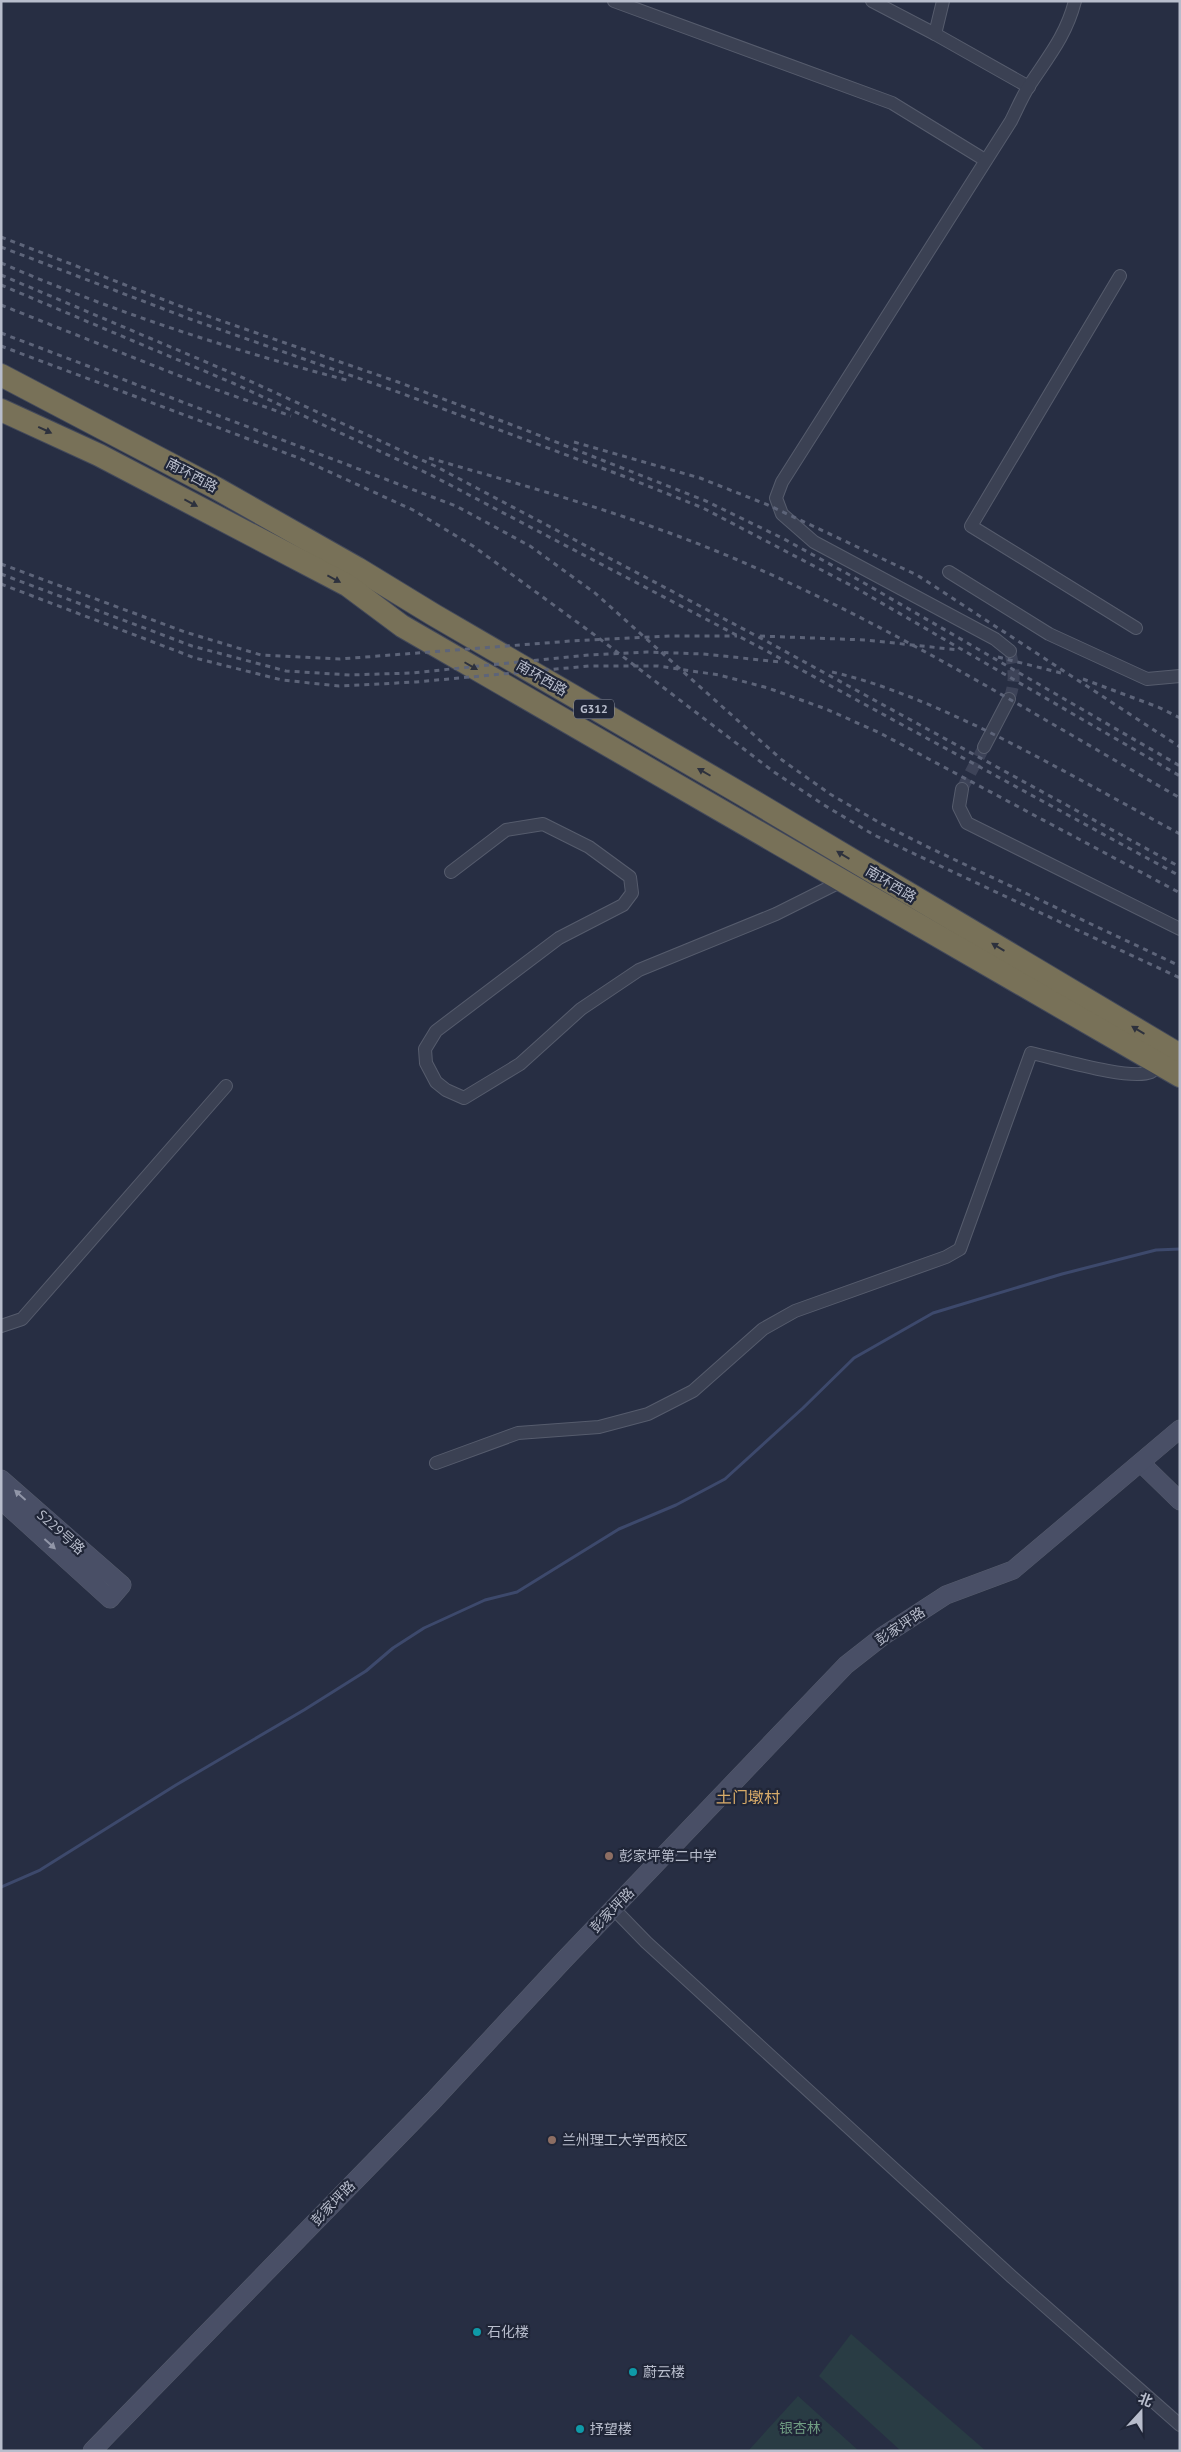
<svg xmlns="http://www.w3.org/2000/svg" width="1181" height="2452" font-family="'PT Sans','Noto Sans SC',sans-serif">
<rect width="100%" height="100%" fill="#272e43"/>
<g fill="#293c44">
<path d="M851 2334 986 2451H901L819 2376Z"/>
<path d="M798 2396 859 2451H748Z"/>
</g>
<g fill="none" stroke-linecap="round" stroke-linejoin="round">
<path stroke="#3d496c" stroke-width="3" d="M1 1887 40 1870 176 1785 304 1710 366 1671 393 1648 424 1628 485 1600 517 1592 619 1529 676 1505 725 1479 803 1408 854 1358 933 1313 1062 1274 1156 1250 1180 1249"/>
<g stroke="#3d4358" stroke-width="12" stroke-dasharray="12 6" stroke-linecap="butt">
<path d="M1009 699C1016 683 1014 668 1010 651"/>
<path d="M962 789 984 747"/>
</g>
<g stroke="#565c6d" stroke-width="14">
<g id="street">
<path d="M614 1 892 103 985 160"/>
<path d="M872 1 935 34 1029 87"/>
<path d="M935 34 943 1"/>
<path d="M1120 276 971 526 1136 628"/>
<path d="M949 572 1049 634 1147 679 1180 676"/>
<path d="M1010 651 995 639 814 542 782 514 776 498 782 482 1011 121C1017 109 1022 97 1029 86 1048 57 1066 36 1075 1"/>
<path d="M984 747 1009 699"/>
<path d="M962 789 959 807 967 823 1180 929"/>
<path d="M451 872 506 830 543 824 589 847 630 877 632 893 623 905 559 938 436 1031 425 1049 426 1063 436 1082 446 1090 464 1098 520 1064 581 1009 639 970 776 914 844 880"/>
<path d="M1 1326 22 1319 226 1086"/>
<path d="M436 1463 518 1433 599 1427 648 1414 693 1391 763 1329 795 1311 946 1257 960 1249 1031 1053C1055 1058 1130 1081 1151 1072 1154 1070 1157 1066 1159 1064"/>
<path d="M613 1908 646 1942 1012 2277 1180 2425"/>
</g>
</g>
<g stroke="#565c6d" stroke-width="19">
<g id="secondary">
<path d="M1141 1463 1180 1501"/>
<path d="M1 1479 122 1585 110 1599 1 1500"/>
<path d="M92 2451 433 2101 563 1961 846 1665 883 1636 946 1595 1013 1570 1180 1429"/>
</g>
</g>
<g stroke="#43495a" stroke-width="24">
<g id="highway">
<path d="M1 375 216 488 357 568 434 615 745 796 1180 1055"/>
<path d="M1 410 99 455 347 585 402 626 1180 1076"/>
</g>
</g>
<use href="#street" stroke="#3b4153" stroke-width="12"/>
<use href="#secondary" stroke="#494f66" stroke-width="18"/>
<use href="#highway" stroke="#787158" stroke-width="22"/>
<g stroke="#5d6479" stroke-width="3" stroke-dasharray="5 5" stroke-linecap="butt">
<path d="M1 237 193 311 398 382 523 429 706 501 784 539 857 579 1180 766"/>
<path d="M1 247 190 319 395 391 623 476 703 508 854 587 1180 776"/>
<path d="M1 263C117 313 228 349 350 381"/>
<path d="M1 275 239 376 435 466 768 642 1180 867"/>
<path d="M1 285 235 384 431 475 763 649 1180 876"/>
<path d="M1 305 200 384 291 416"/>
<path d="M1 333 456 506 530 546 595 593 782 760 830 794 880 823 932 849 1180 966"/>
<path d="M1 346 299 458 413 510 473 546 596 636 774 772 824 805 874 835 1180 978"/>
<path d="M574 442 700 478 768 505 917 575 1180 747"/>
<path d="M429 458C512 482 595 505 675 535 853 601 1016 704 1180 798"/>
<path d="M1 564 185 632 261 655 340 659 571 641 671 636H737"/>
<path d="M1 574 192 646 286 671 350 675 411 673 589 655 647 652 703 654 781 662"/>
<path d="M1 584 195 658 282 680 339 686 416 682 589 666H658L719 675 768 688 826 709 880 733 1180 893"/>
<path d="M760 636 866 640 959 650"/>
<path d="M998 657 1061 673"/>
<path d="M832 672C885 684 936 707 985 730 1051 763 1115 799 1180 834"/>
<path d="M1083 679 1158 707 1180 718"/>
</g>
</g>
<defs><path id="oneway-solid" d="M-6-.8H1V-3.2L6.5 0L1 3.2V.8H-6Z" transform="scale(1.25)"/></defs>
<g fill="#2d313d">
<use href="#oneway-solid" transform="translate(45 430) rotate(25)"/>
<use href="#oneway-solid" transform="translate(191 503) rotate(28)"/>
<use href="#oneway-solid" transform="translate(334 579) rotate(28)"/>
<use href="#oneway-solid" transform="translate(471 666) rotate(30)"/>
<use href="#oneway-solid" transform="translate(704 772) rotate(-150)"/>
<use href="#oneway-solid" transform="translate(843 855) rotate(-149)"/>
<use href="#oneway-solid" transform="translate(998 947) rotate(-149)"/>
<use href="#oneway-solid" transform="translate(1138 1030) rotate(-149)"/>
</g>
<g fill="#9196a8">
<use href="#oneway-solid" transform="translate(20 1495) rotate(-138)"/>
<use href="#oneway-solid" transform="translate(50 1544) rotate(42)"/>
</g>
<g fill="#8d6e63" stroke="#202638" stroke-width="2">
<circle cx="609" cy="1856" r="5"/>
<circle cx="552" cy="2140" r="5"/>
</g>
<g fill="#0f9aa8" stroke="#202638" stroke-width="2">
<circle cx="477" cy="2332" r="5"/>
<circle cx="633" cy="2372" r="5"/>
<circle cx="580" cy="2429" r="5"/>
</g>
<g text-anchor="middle" stroke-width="4.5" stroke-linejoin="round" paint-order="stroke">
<rect fill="#202638" stroke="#8a90a0" stroke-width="1" x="574" y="699.5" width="40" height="19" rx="4"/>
<g font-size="12" font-weight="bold" fill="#b8bdcc">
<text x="594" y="713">G312</text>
</g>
<g font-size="14" fill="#b8bdcc" stroke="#202638">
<text transform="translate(192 475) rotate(28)" y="5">南环西路</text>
<text transform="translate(542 678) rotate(30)" y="5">南环西路</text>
<text transform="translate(891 884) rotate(31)" y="5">南环西路</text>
<text transform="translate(61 1532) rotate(42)" y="5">S229号路</text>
<text transform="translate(900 1626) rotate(-34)" y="5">彭家坪路</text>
<text transform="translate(612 1910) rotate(-46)" y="5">彭家坪路</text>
<text transform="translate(333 2203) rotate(-46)" y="5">彭家坪路</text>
</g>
<g font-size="14" fill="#b8bdcc" stroke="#202638" text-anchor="start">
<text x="619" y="1861">彭家坪第二中学</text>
<text x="562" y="2145">兰州理工大学西校区</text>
<text x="487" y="2337">石化楼</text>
<text x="643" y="2377">蔚云楼</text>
<text x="590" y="2434">抒望楼</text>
</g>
<g font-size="14" fill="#6f9d82" stroke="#202638">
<text x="800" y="2433">银杏林</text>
</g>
<g font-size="16" fill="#d7ab69" stroke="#202638">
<text x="748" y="1803">土门墩村</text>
</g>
</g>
<rect width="1181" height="2452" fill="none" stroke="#b8bdcc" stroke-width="5"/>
<g transform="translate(1141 2412) rotate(21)" stroke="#202638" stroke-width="4" paint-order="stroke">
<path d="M0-4L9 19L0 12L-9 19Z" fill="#b8bdcc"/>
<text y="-8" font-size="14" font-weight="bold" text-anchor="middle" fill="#b8bdcc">北</text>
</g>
</svg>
